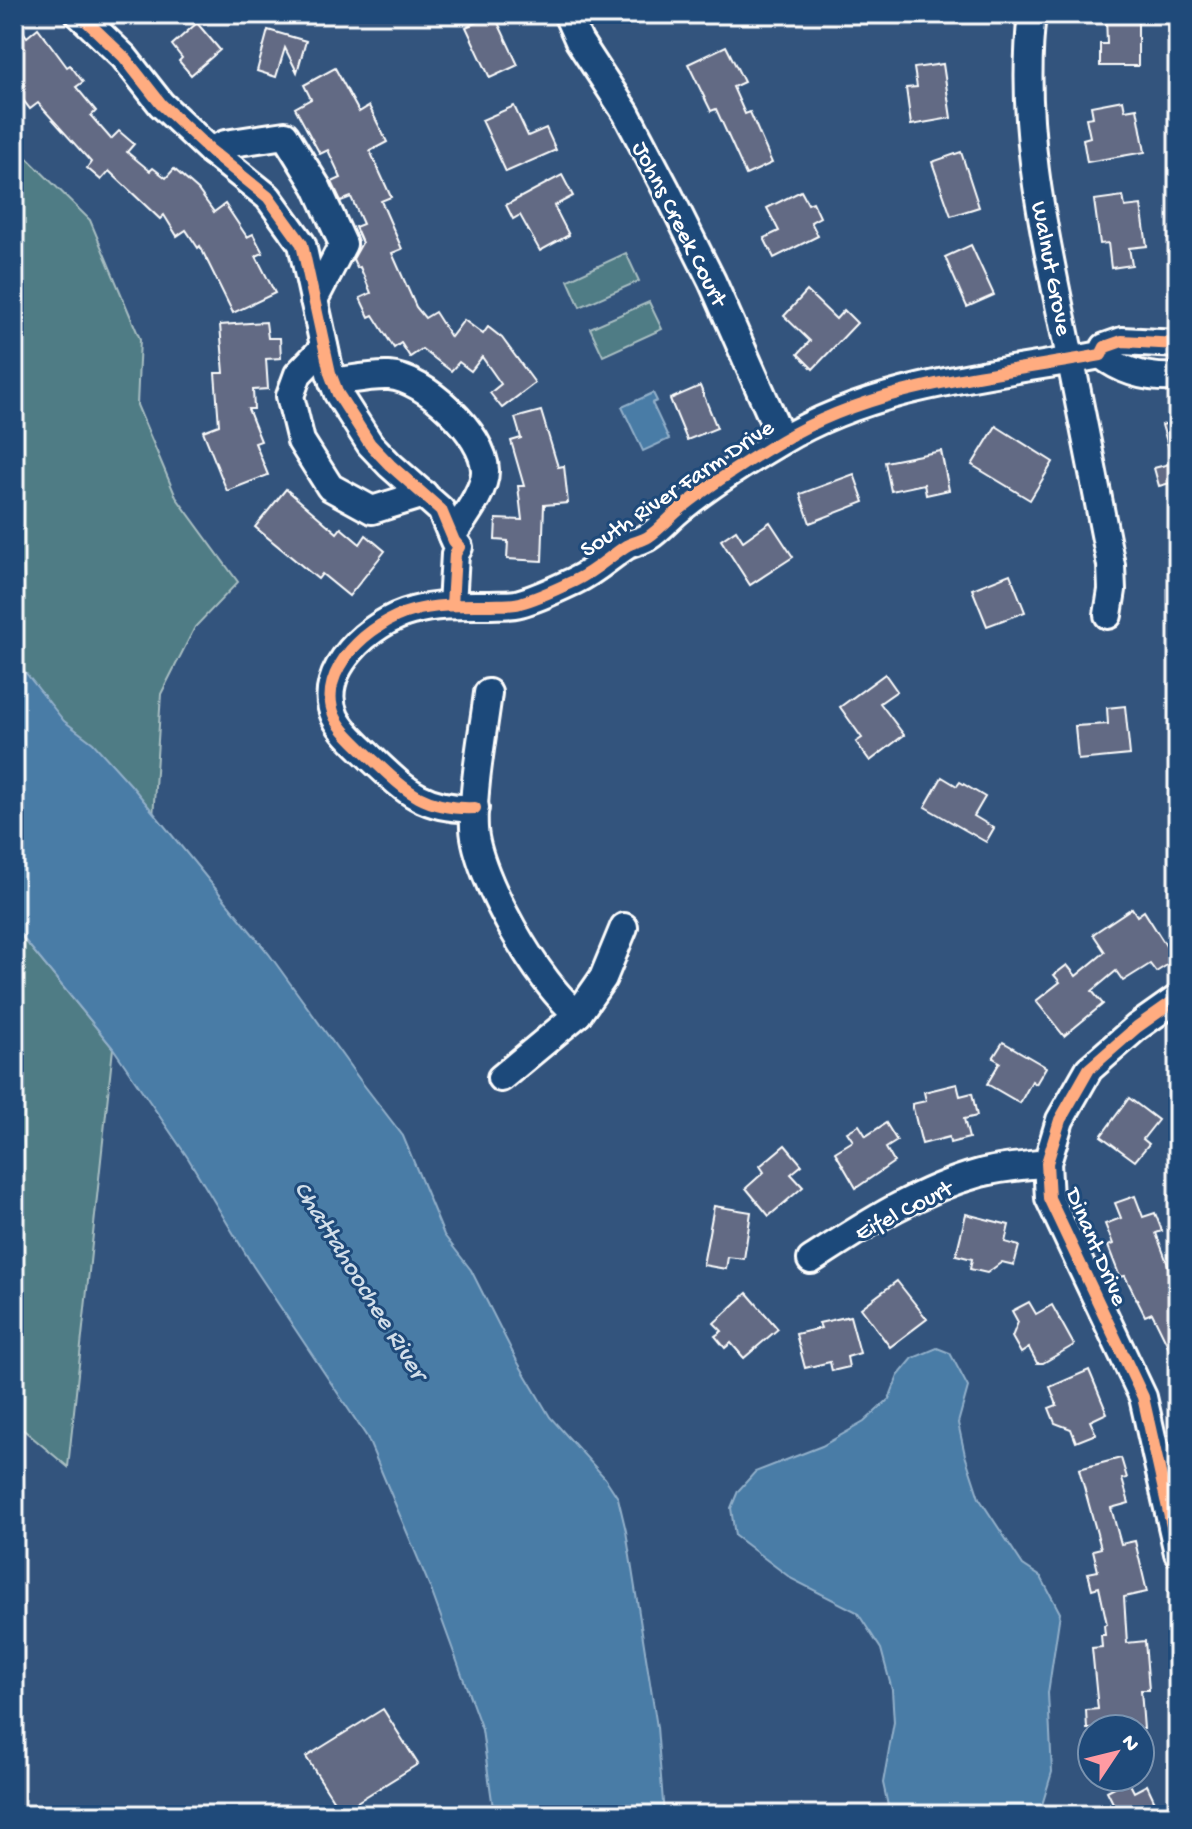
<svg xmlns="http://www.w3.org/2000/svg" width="1192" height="1829" font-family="'Gochi Hand',sans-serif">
<rect width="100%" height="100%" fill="#33547d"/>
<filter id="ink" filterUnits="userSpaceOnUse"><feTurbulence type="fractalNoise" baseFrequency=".0125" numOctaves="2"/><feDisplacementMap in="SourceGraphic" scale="16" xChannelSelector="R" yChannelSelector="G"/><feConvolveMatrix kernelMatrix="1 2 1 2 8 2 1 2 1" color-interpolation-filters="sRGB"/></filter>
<g filter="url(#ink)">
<g fill="#507c85" stroke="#a8bec2" stroke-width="2">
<path d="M14 145 90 220 140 339 137 405 176 497 238 582 195 627 161 694 149 880 14 698Z"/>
<path d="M626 253 639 281 580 307 568 280Z"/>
<path d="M649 302 662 329 603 356 590 328Z"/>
<path d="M14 927 113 1048 68 1467 14 1422Z"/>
</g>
<g fill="#497ba6" stroke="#92b0ca" stroke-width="2">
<path d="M653 393 657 401 652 403 669 439 643 451 622 407Z"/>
<path d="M14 658 64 721 93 743 131 785 269 954 360 1080 403 1136 444 1235 471 1270 517 1361 550 1417 605 1478 618 1498 626 1531 657 1727 664 1815H494L482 1730 430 1587 367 1437 253 1266 188 1158 113 1048 14 927Z"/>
<path d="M937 1348 950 1353 968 1387 958 1423 965 1455 979 1498 1023 1565 1041 1577 1060 1613 1048 1693 1052 1772 1039 1815H890L883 1783 894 1722 892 1690 881 1649 857 1612 792 1579 735 1536 731 1508 738 1491 755 1472 822 1446 864 1422 889 1399 898 1376 913 1358Z"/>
</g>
<g fill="#626b84" stroke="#fff" stroke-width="2">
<path d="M494 14 518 65 490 78 466 27Z"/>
<path d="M1106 14H1138V66H1100V44H1107Z"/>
<path d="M14 19 27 37 38 28 67 67 70 65 83 82 76 87 96 111 91 116 111 139 119 131 134 144 127 152 150 171 153 168 166 178 174 169 198 190 214 212 225 204 247 237 253 234 263 253 256 256 275 293 233 313 200 246 198 248 186 230 177 236 164 215 160 219 109 171 101 180 87 168 91 162 38 103 30 109 14 88Z"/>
<path d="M197 23 220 50 191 75 179 61 182 58 172 45Z"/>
<path d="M268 30 306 41 297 72 285 48 276 77 257 71Z"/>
<path d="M726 46 744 82 733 87 745 114 750 112 772 163 746 175 716 109 711 111 688 64Z"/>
<path d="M943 64 951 118 911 125 906 88 917 87 914 68Z"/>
<path d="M335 68 359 112 369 106 387 142 370 151 391 197 381 201 402 249 392 253 416 307 425 318 435 312 451 337 464 320 483 334 488 327 502 338 535 383 502 408 490 393 501 384 482 357 471 371 459 362 451 371 422 349 410 357 401 343 394 348 373 315 369 317 360 298 371 293 360 267 357 268 353 259 362 243 355 227 363 224 351 197 341 201 332 182 341 178 328 150 320 154 295 108 311 99 304 85Z"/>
<path d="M1123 100 1125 110 1137 108 1145 152 1087 162 1083 139 1090 137 1086 118 1093 117 1091 106Z"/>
<path d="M514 106 528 136 546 128 556 150 506 172 482 120Z"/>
<path d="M961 152 979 207 951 216 932 162Z"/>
<path d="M562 175 573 196 554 206 569 235 540 251 520 215 513 219 506 205Z"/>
<path d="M801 191 808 204 813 202 820 217 811 222 818 236 774 258 764 238 779 231 767 208Z"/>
<path d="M1123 196 1125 207 1141 205 1147 246 1129 248 1132 265 1111 268 1108 243 1100 244 1094 200Z"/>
<path d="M971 245 994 295 967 307 945 257Z"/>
<path d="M807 291 836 319 844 310 857 323 813 369 798 354 810 341 784 316Z"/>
<path d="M266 322 268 338H280L281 358 266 359 268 389 253 390 254 409H248L261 441 255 443 268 475 227 491 203 431 219 425 215 373H224L220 325Z"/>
<path d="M700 386 717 428 687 440 670 399Z"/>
<path d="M541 411 558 467 564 466 568 503 544 505 542 561 507 559 508 541 495 540 496 519 522 520 518 486H524L511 441 521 438 515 418Z"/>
<path d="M1178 420V481L1159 486 1154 468 1173 463 1162 425Z"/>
<path d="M996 426 1053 462 1030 500 972 465Z"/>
<path d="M941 451 949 490 926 495 924 484 891 491 885 462Z"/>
<path d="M854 474 864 502 810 523 800 494Z"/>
<path d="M286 489 337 533 341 528 360 544 366 535 385 551 349 596 322 574 318 579 255 527Z"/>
<path d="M770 522 793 557 750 585 721 540 736 530 743 541Z"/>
<path d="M1010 574 1025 612 987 626 972 589Z"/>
<path d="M885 674 897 691 880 703 904 735 870 761 856 742 862 738 840 707Z"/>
<path d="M1125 706 1130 755 1078 760 1075 726 1108 724 1107 708Z"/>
<path d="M942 777 957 786 960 782 985 797 974 816 994 828 986 842 925 807Z"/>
<path d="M1132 908 1137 916 1144 911 1175 960 1156 972 1150 964 1123 981 1116 971 1092 991 1103 1004 1064 1036 1036 1001 1060 982 1054 975 1067 965 1076 976 1105 952 1093 934Z"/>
<path d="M1003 1042 1046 1067 1036 1084 1032 1081 1020 1103 987 1084 1000 1062 993 1058Z"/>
<path d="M957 1084 960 1096 972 1093 977 1116 964 1119 969 1138 950 1143 949 1137 922 1144 912 1104 926 1101 924 1092Z"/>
<path d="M1129 1098 1158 1120 1143 1139 1149 1144 1135 1161 1101 1136Z"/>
<path d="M886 1123 897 1141 886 1148 894 1162 856 1188 835 1152 853 1141 847 1132 859 1125 866 1136Z"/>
<path d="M785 1145 802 1165 791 1174 803 1187 769 1216 746 1188 764 1172 760 1166Z"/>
<path d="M1135 1196 1143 1217 1155 1213 1162 1231 1156 1233 1173 1278 1178 1275V1366L1152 1313 1145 1316 1125 1276 1120 1277 1108 1246 1113 1244 1105 1224 1121 1218 1115 1203Z"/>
<path d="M714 1206 751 1212 744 1259 728 1257 726 1269 703 1265Z"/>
<path d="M966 1214 1009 1225 1005 1242 1019 1246 1014 1265 1002 1262 987 1273 970 1269 972 1259 956 1255Z"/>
<path d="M897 1281 927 1319 890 1347 861 1308Z"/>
<path d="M747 1293 778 1329 744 1358 731 1343 725 1348 715 1336 722 1331 714 1323Z"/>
<path d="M1029 1302 1036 1314 1052 1305 1074 1345 1043 1363H1037L1029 1348 1021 1353 1012 1337 1018 1322 1012 1311Z"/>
<path d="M850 1316 860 1353 847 1357 849 1367 832 1371 830 1362 805 1368 796 1334 821 1328 819 1323Z"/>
<path d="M1089 1370 1107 1413 1090 1421 1096 1434 1076 1442 1071 1429 1055 1423 1049 1408 1057 1405 1050 1387Z"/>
<path d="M1121 1458 1127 1478 1122 1479 1129 1503 1111 1508 1121 1544 1135 1541 1147 1592 1124 1597 1127 1643 1145 1641 1149 1690H1141L1144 1729H1087L1086 1710 1098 1709 1092 1648 1102 1647 1101 1635H1105L1104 1625 1107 1624 1099 1587 1092 1589 1088 1573 1098 1571 1093 1550 1101 1548 1079 1469Z"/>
<path d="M383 1709 418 1764 341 1812 306 1757Z"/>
<path d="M1128 1780 1134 1792 1147 1785 1161 1815H1119L1107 1791Z"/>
</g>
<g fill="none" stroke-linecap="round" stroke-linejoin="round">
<g stroke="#fff" stroke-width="32">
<g id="minor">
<path d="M79 14 124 57 161 104 211 151 268 197 302 244 330 373 338 394 370 444 390 465 441 510 454 541 459 547 455 554 452 605"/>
<path d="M567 14 579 41 626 113 666 189 712 281 782 440"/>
<path d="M1032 14C1019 123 1044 233 1066 338 1082 414 1096 489 1111 565L1112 590 1108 615"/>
<path d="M211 151 225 144 285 135 317 187 343 244 314 300"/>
<path d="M324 347 298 374 290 396 301 441 330 487 372 510 424 494"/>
<path d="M1101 355C1124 373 1149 379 1178 377"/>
<path d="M333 382C351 380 371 375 389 376 424 378 484 434 485 470 486 490 463 519 452 536"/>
<path d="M488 693C483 733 472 789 474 828 476 875 540 987 578 1014"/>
<path d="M475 808C424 810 406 791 371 758 358 745 343 733 335 717 314 671 372 621 412 611 437 604 464 605 490 605 500 604 511 606 520 603 539 598 559 588 576 580 595 571 609 557 626 546 633 542 642 541 648 537 660 529 670 517 680 509 711 484 747 461 781 441 877 383 994 375 1101 355L1105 347 1122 341 1178 344"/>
<path d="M1178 998 1137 1027 1089 1069 1060 1120 1047 1163 1049 1198 1143 1397 1178 1553"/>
<path d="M501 1078 578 1014 603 978 624 927"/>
<path d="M811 1260C865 1225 918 1190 980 1173 1002 1167 1025 1166 1047 1163"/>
</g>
</g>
<use href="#minor" stroke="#1f4a7a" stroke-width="26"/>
<g stroke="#1f4a7a" stroke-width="17">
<g id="cycleway">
<path d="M79 14 124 57 161 104 211 151 268 197 302 244 330 373 338 394 370 444 390 465 441 510 454 541 459 547 455 554 452 605"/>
<path d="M475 808C424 810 406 791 371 758 358 745 343 733 335 717 314 671 372 621 412 611 437 604 464 605 490 605 500 604 511 606 520 603 539 598 559 588 576 580 595 571 609 557 626 546 633 542 642 541 648 537 660 529 670 517 680 509 711 484 747 461 781 441 877 383 994 375 1101 355L1105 347 1122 341 1178 344"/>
<path d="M1178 998 1137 1027 1089 1069 1060 1120 1047 1163 1049 1198 1143 1397 1178 1553"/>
</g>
</g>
<use href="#cycleway" stroke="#ffac80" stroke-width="12"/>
</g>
</g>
<g text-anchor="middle" stroke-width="6" stroke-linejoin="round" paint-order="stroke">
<g font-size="24" fill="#fff" stroke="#1f4a7a">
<text transform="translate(681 223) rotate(63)" y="8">Johns Creek Court</text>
<text transform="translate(1053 268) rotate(79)" y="8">Walnut Grove</text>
<text transform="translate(676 487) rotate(-34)" y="8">South River Farm Drive</text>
<text transform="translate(903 1209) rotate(-27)" y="8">Eifel Court</text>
<text transform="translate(1098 1246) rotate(67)" y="8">Dinant Drive</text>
</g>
<g font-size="26" font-style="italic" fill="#d2dee9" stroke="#1f4a7a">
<text transform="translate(362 1279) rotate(58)" y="9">Chattahoochee River</text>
</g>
</g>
<rect width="1192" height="1829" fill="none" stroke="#1f4a7a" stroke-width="48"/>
<rect x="24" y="24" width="1144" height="1781" fill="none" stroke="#fff" stroke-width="3" filter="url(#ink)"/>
<g transform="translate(1116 1753) rotate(55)"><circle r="38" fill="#1f4a7a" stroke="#7992af" stroke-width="2"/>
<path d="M0-6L14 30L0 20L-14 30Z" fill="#ff9aa2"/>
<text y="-12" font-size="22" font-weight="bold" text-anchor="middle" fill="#ffffff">N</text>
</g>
</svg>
